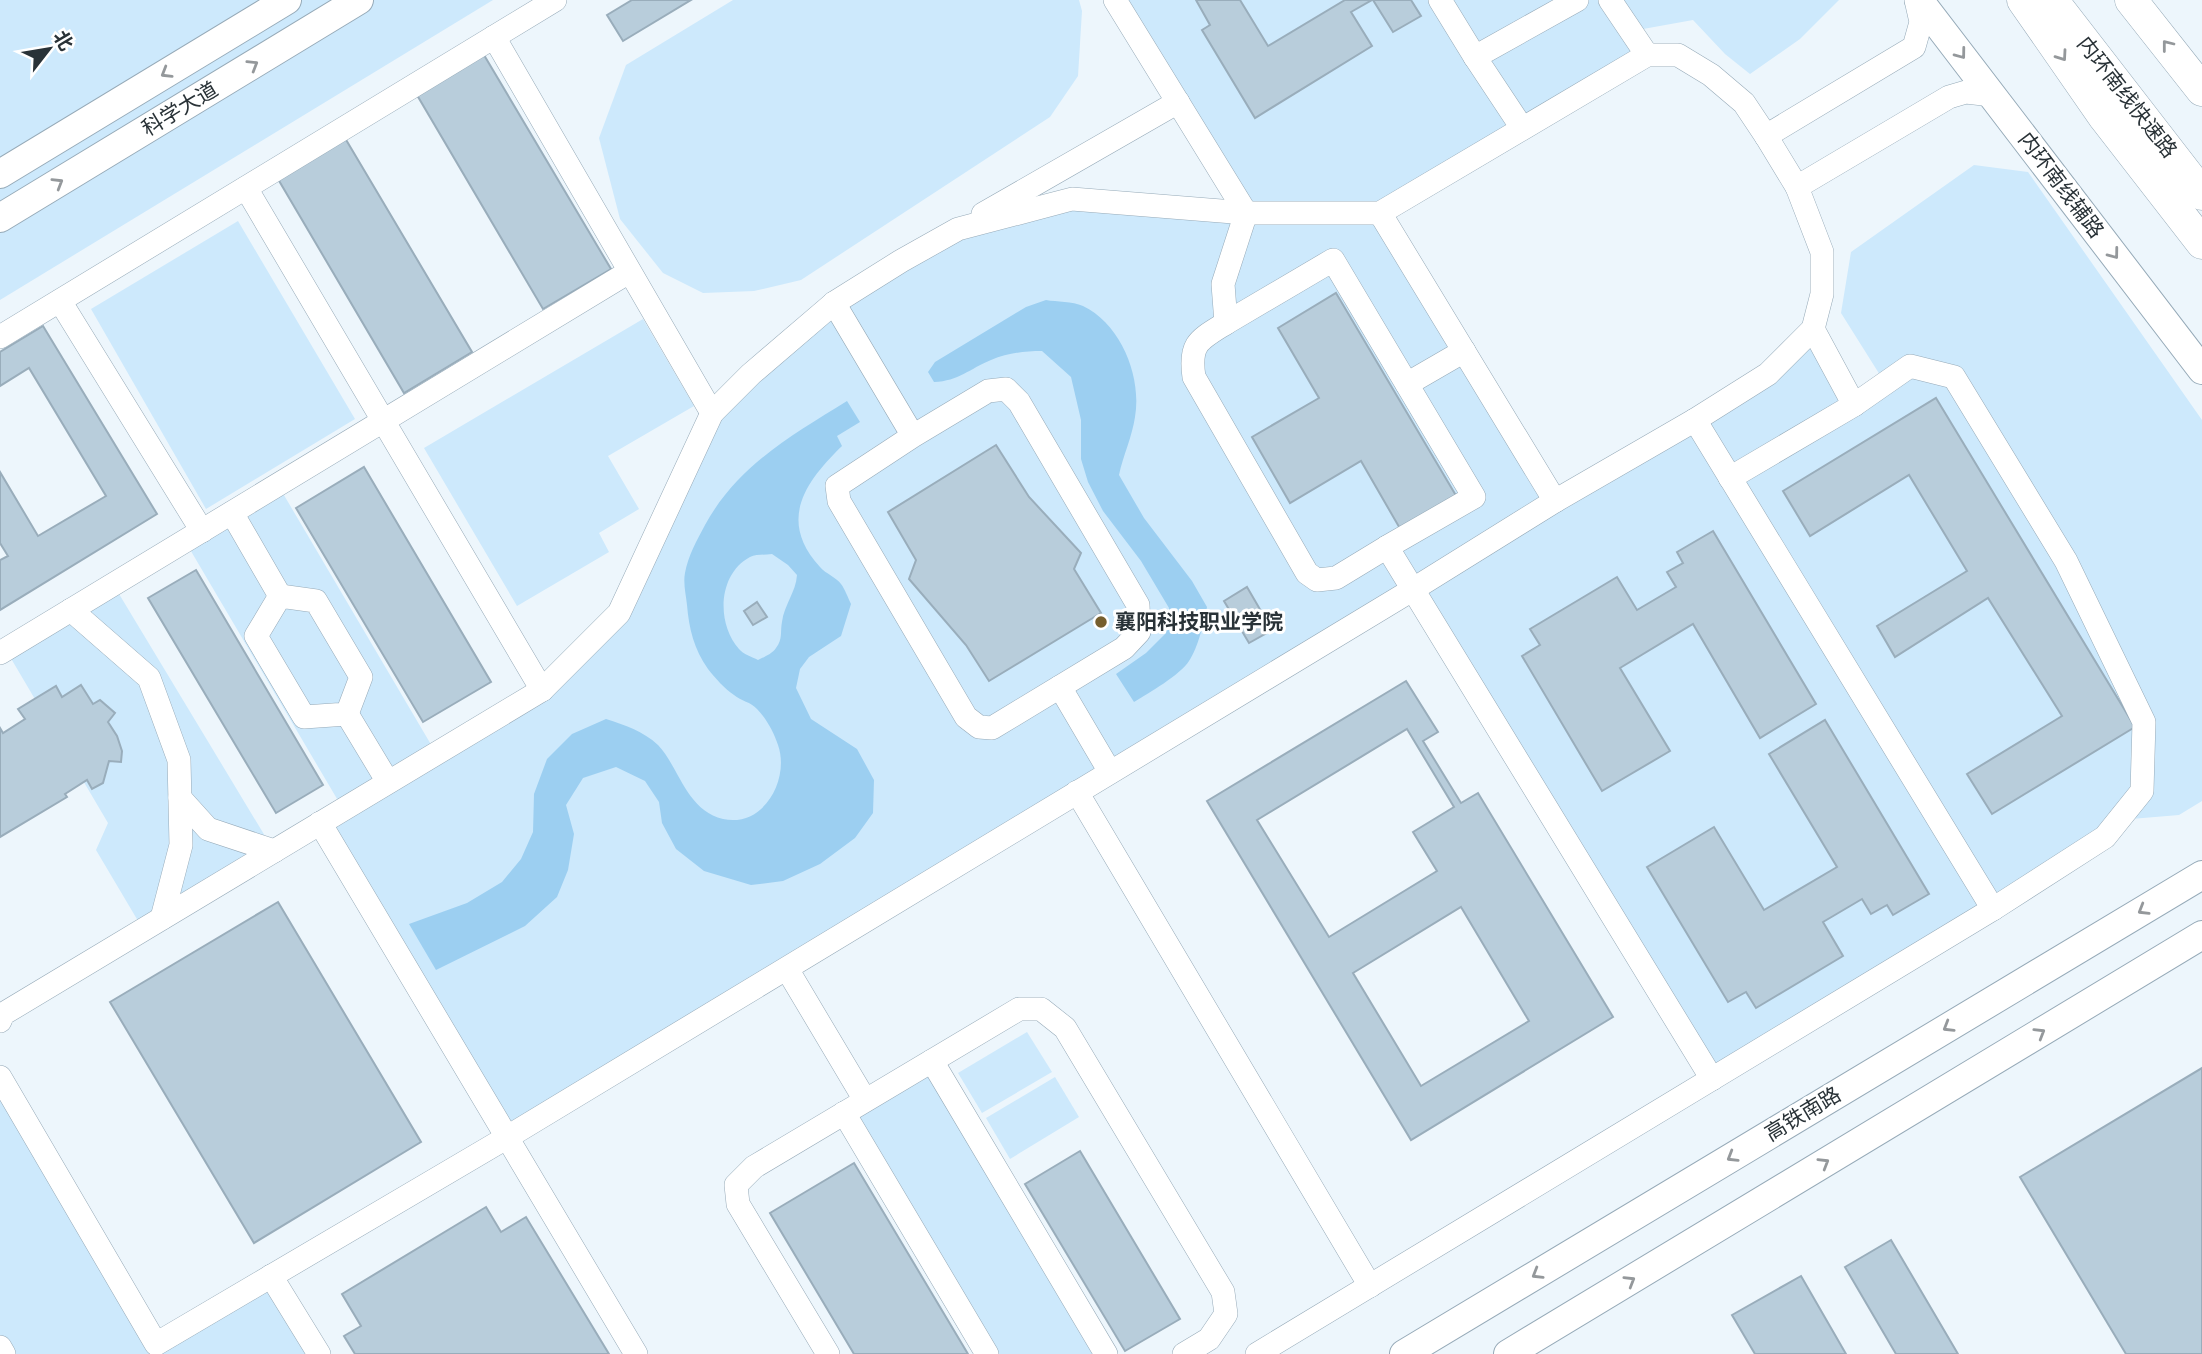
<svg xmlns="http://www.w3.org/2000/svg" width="2202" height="1354" font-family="Quicksand,'Noto Sans SC',sans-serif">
<rect width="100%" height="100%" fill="#edf6fc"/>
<g fill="#cde9fc">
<path d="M0 0H493L0 300Z"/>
<path d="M733 0H1079L1082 11 1078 76 1050 117 801 280 754 291 703 293 663 273 620 219 599 138 626 65Z"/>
<path d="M1115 0H1839L1800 39 1750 74 1725 54 1693 20 1632 31 1647 55 1380 212 1555 501 1695 420 1813 329 1854 405 1885 383 1841 313 1851 252 1974 165 2028 172 2202 420V801L2179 815 2119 820 1712 1079 1412 591 506 1138 320 823 343 809 185 541 278 485 436 753 542 690 619 613 712 413 901 261 1072 199 1245 213Z"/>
<path d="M238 221 355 419 206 509 91 309Z"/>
<path d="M643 319 694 406 608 456 639 509 599 533 609 552 517 606 424 448Z"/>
<path d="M113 584 274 851 144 931 96 850 108 823 6 650Z"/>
<path d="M1027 1032 1052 1072 982 1113 958 1073Z"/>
<path d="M932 1061 1106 1354H987L844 1113Z"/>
<path d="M0 1077 156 1344 271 1276 319 1354H4L0 1347Z"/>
<path d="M1055 1077 1079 1117 1010 1159 986 1118Z"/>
</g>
<g fill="#9ccff1" fill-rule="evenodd">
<path d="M1046 300C1057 302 1072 301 1083 306 1121 324 1142 377 1135 417 1132 437 1123 456 1119 475L1144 518 1192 581 1207 607C1204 622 1198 648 1189 661 1180 675 1149 693 1134 702L1116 674 1146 653 1166 633 1169 608 1141 561 1103 511 1088 482 1081 459V420L1071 377 1042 351C1024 351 1008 353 991 360 969 369 959 381 934 382L928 372 935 362 1026 307Z"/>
<path d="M847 401 860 422 837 436 842 446C804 483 778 521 820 567 826 574 836 577 841 584 845 589 848 598 851 604L841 636 809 657 800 669 796 688 811 719 857 749 874 780 873 813 855 838 820 864 783 881 751 885 704 871 676 849 662 823 659 802 645 781 616 767 583 778 566 805 574 834 568 870 557 897 525 926 436 970 409 924 467 903 502 882 521 859 533 832 534 794 547 759 572 734 606 719C625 725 643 731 658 745 679 767 686 810 723 819 764 828 790 779 778 745 774 732 766 718 757 709 751 702 741 701 734 695 725 689 715 678 708 669 694 649 689 629 687 605 686 595 683 583 685 573 688 556 697 540 705 525 738 465 791 436 847 401ZM772 554 788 565 797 575C796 592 784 605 782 622 780 632 783 639 776 648 772 654 764 657 758 660 752 657 743 654 739 649 716 623 718 574 750 557 756 554 765 555 772 554Z"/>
</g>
<g fill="#b8cddb" stroke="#99adbb" stroke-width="2" fill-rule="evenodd">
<path d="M632 0H691L623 41 607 15Z"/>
<path d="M1196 0H1240L1268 46 1345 0H1372L1351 12 1372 46 1255 118 1202 30 1210 25Z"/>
<path d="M1373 0H1411L1421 16 1393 32Z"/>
<path d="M484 55 611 269 543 309 417 95Z"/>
<path d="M345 138 472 352 404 393 278 179Z"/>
<path d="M1336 293 1458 499 1402 532 1361 461 1290 503 1252 437 1319 398 1278 328Z"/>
<path d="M43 326 157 514 0 610V560L8 556 0 543V472L38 536 106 496 29 368 0 386V352Z"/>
<path d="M1936 398 2135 727 1992 814 1967 774 2062 716 1988 598 1895 657 1877 626 1967 571 1909 475 1810 536 1783 491Z"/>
<path d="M996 445 1029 497 1081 553 1074 569 1101 613 989 681 966 645 909 579 916 560 888 512Z"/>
<path d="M364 467 491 682 423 722 296 508Z"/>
<path d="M1713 531 1816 704 1760 738 1693 624 1620 668 1670 751 1602 791 1522 656 1540 645 1530 629 1617 577 1637 610 1676 587 1667 572 1683 563 1677 552Z"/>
<path d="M196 570 323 785 276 813 148 598Z"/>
<path d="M1247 587 1272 630 1249 643 1224 601Z"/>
<path d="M757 602 767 617 753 625 744 611Z"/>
<path d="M1406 681 1438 732 1423 741 1461 803 1478 793 1613 1017 1411 1140 1207 801ZM1407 729 1454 807 1413 832 1437 871 1329 937 1257 820ZM1461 907 1529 1021 1421 1086 1353 973Z"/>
<path d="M81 685 93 704 100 700 115 713 108 722 117 736 122 751 121 762 109 761 103 783 92 789 87 780 65 794 67 797 0 837V728L3 733 25 719 18 709 56 686 62 697Z"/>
<path d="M1825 720 1929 894 1893 915 1887 905 1871 914 1862 899 1823 922 1843 956 1756 1008 1746 992 1728 1002 1647 867 1714 827 1764 910 1837 867 1769 754Z"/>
<path d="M278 902 421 1142 254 1243 110 1002Z"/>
<path d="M2202 1068V1354H2126L2020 1177Z"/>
<path d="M1080 1151 1180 1319 1125 1351 1025 1184Z"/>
<path d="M854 1163 968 1354H854L770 1213Z"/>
<path d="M486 1207 501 1232 526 1217 609 1354H355L344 1336 361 1326 342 1294Z"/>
<path d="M1891 1240 1958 1354H1896L1845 1267Z"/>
<path d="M1801 1276 1846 1354H1755L1732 1315Z"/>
</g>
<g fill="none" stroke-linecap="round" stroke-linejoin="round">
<g stroke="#96aab8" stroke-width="24">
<g id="minor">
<path d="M1115 0 1246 213 1223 284 1226 323C1199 340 1189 343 1194 377L1307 573 1317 580 1336 578 1387 547 1712 1079"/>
<path d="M1440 0 1475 57"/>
<path d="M1610 0 1647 55"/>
<path d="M494 37 712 413"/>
<path d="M1522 128 1475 57 1577 0"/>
<path d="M1766 136 1797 187"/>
<path d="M246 188 542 690"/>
<path d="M1380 213 1555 501"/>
<path d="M983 214 1178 102"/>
<path d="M60 301 202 531"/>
<path d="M834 303 913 436 988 391 1006 389 1019 402 1138 605 1139 632 1124 648 992 728 979 727 966 717 839 501 837 486 913 436"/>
<path d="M1226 323 1333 260 1474 497 1387 547"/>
<path d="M1813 329 1854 405"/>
<path d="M0 337 555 0"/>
<path d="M1407 384 1464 351"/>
<path d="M1730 478 1854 405 1910 366 1954 377 2066 561 2144 722 2142 791 2105 837 1993 909"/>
<path d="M232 513 280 596"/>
<path d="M280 596 316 601 361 677 347 714 304 717 256 636Z"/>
<path d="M71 610 149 678 179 760 181 845 162 918"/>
<path d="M0 653 629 272"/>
<path d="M1060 687 1110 772"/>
<path d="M347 714 388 782"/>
<path d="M1077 792 1370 1286"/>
<path d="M180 798 208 829 274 851"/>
<path d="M320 823 636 1354"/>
<path d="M787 969 865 1100"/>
<path d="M0 1021 3 1014 542 690 619 613 712 413 751 374 834 303 901 261 958 229 1072 199 1246 213H1380L1647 55H1678L1711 75 1744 103 1766 136 1914 47 1921 22 1916 0"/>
<path d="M932 1061 1106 1354"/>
<path d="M0 1077 156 1344 506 1138 1412 590 1555 501 1695 420 1768 374 1813 329 1822 294V252L1797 187 1949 97 1966 92 1992 95"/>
<path d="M844 1113 987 1354"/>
<path d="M271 1276 319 1354"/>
<path d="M0 1347 4 1354"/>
<path d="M828 1354 738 1204 736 1185 754 1167 1019 1009H1041L1065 1028 1223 1292 1226 1314 1209 1339 1184 1354"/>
<path d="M1257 1354 1993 909 1695 420"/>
</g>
</g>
<g stroke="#96aab8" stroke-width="30">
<g id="major">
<path d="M1919 0 2202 370"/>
<path d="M0 174 287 0"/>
<path d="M0 218 359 0"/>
<path d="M1404 1354 2202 875"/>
<path d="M1508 1354 2202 935"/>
</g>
</g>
<g stroke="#96aab8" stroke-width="33">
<g id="highway">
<path d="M2023 0 2105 118 2202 243"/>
<path d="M2052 0 2202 194"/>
<path d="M2131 0 2202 90"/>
</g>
</g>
<use href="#minor" stroke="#fff" stroke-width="23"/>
<use href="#major" stroke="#fff" stroke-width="28"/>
<use href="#highway" stroke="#fff" stroke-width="32"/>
</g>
<defs><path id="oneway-chevron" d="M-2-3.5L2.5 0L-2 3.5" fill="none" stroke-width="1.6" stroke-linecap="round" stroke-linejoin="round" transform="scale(1.75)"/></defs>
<g stroke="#94989b">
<use href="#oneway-chevron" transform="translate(2167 45) rotate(-128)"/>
<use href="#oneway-chevron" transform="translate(1961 54) rotate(53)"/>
<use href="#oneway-chevron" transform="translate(2062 56) rotate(55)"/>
<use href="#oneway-chevron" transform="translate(253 65) rotate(-31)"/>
<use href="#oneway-chevron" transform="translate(166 73) rotate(149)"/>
<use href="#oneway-chevron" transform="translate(58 183) rotate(-31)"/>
<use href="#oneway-chevron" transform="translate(2114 254) rotate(53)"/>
<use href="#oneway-chevron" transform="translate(2143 910) rotate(149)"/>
<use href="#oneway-chevron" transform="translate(1948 1027) rotate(149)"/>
<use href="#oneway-chevron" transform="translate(2040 1033) rotate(-31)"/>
<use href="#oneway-chevron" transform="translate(1732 1157) rotate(149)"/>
<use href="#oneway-chevron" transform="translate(1824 1163) rotate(-31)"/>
<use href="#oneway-chevron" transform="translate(1537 1274) rotate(149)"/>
<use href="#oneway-chevron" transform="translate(1630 1281) rotate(-31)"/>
</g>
<circle fill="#755e2e" stroke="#fff" stroke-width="2.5" cx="1101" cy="622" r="7"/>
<g text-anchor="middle" stroke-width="6" stroke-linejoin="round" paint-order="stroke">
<g font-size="21" fill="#293237" stroke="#fff">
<text transform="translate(2127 97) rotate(52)" y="7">内环南线快速路</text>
<text transform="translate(180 109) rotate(-31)" y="7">科学大道</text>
<text transform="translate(2061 185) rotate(53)" y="7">内环南线辅路</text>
<text transform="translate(1803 1114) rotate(-31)" y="7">高铁南路</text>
</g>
<g font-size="21" font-weight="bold" fill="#293237" stroke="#fff" text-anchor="start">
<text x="1115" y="629">襄阳科技职业学院</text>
</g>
</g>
<g transform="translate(49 49) rotate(59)" stroke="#ffffff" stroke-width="5" paint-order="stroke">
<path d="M0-5L12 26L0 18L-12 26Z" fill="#293237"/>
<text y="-10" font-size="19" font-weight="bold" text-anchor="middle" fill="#293237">北</text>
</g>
</svg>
